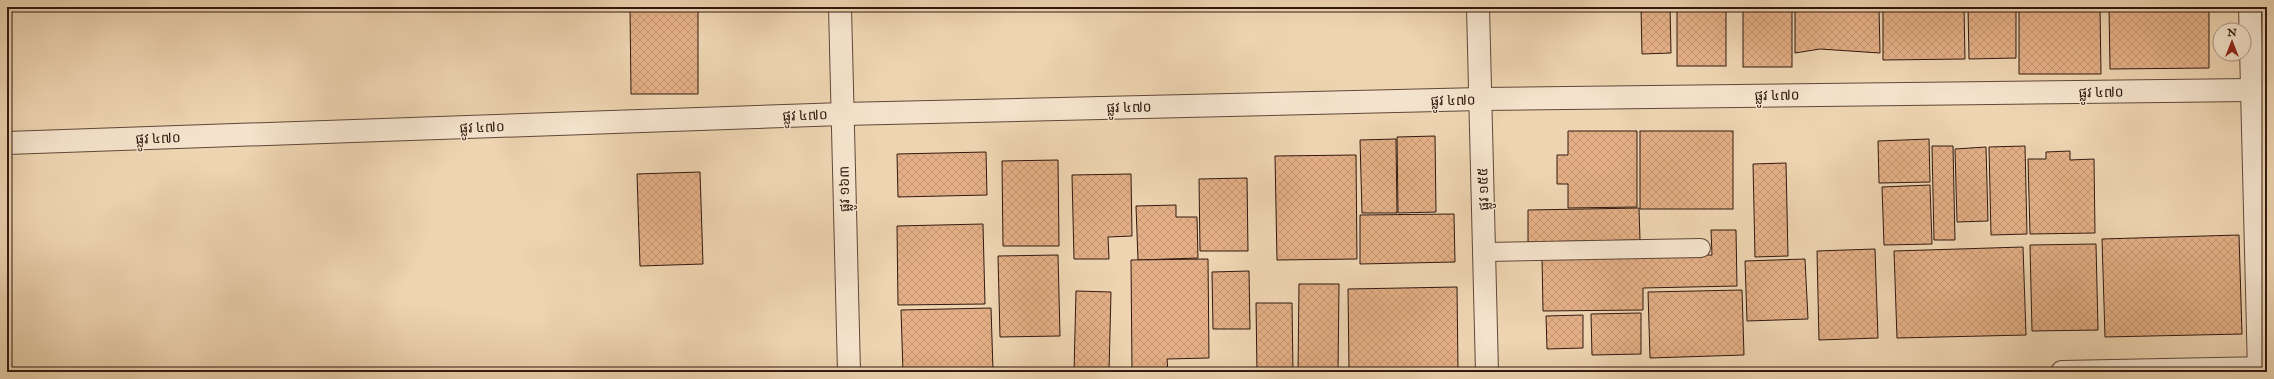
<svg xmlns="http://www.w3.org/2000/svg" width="2274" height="379" font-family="'IM FELL English','Noto Sans Khmer',serif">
<defs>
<pattern id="building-cross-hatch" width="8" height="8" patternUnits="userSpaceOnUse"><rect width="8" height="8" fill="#e4af86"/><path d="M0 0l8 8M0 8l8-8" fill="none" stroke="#c49673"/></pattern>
</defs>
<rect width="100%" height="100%" fill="#eed4b1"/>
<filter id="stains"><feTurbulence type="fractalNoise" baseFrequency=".005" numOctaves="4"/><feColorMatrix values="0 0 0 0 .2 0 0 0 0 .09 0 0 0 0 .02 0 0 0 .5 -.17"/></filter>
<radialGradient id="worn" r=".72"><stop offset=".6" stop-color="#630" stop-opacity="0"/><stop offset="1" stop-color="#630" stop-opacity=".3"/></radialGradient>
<g fill="url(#building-cross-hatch)" stroke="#311a10">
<path d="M630 7H698V94H631Z"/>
<path d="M1641 7H1670L1671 53 1642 54Z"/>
<rect x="1677" y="7" width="49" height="59"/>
<rect x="1743" y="7" width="49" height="60"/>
<path d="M1795 7H1879L1880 53 1820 49 1795 53Z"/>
<path d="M1883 7H1964L1965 59 1883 60Z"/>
<path d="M1968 7H2016V58L1969 59Z"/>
<path d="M2019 7H2100L2101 74H2019Z"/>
<path d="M2109 7H2209V68L2110 69Z"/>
<path d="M1568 131H1637V207L1568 208V184H1557V155H1568Z"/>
<rect x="1640" y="131" width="93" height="78"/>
<path d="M1435 136 1436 212 1398 213 1397 137Z"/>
<path d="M1396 139 1397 213H1362L1360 140Z"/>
<path d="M1929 139 1930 182 1879 183 1878 141Z"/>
<path d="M1932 146H1953L1955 240H1934Z"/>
<path d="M2025 146 2027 234 1991 235 1989 147Z"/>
<path d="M1986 147 1988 221 1957 222 1955 149Z"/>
<path d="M2070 151V160L2094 159 2095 233 2030 234 2028 159H2046V152Z"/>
<path d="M986 152 987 195 898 197 897 154Z"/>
<path d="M1356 155 1357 259 1277 260 1275 156Z"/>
<path d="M1058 160 1059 246H1003L1002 161Z"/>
<path d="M1786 163 1788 256 1755 257 1753 164Z"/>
<path d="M700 172 703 264 640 266 637 174Z"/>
<path d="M1131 174 1132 236 1108 237 1109 259H1074L1072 175Z"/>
<path d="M1247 178 1248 251H1200L1199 179Z"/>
<path d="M1930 185 1932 244 1884 245 1882 187Z"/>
<path d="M1176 205V217H1197L1198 258 1138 260 1136 206Z"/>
<path d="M1639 208 1640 240 1528 242V210Z"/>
<path d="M1454 214 1455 262 1360 264V215Z"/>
<path d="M983 224 985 304 898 305 897 226Z"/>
<path d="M1711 230H1736L1737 286 1643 288V310L1543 311 1542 258 1712 255Z"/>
<path d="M2239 235 2242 334 2105 337 2102 239Z"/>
<path d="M2096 244 2098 330 2032 331 2030 245Z"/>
<path d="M2023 247 2026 335 1897 338 1894 251Z"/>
<path d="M1875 249 1878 338 1819 340 1817 251Z"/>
<path d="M1058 255 1060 336 1000 337 998 256Z"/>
<path d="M1208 259 1209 358 1167 359 1168 372H1132L1131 260Z"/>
<path d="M1805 259 1808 319 1747 321 1745 261Z"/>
<path d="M1249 271 1250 329H1213L1212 272Z"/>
<path d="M1299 284H1339L1338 372H1298Z"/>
<path d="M1457 287 1458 368 1349 370 1348 289Z"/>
<path d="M1742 290 1744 355 1650 358 1648 292Z"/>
<path d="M1076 291 1111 292 1109 372H1074Z"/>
<path d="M1256 303H1292L1293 372H1257Z"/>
<path d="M991 308 993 370 903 372 901 310Z"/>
<path d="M1641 313V354L1592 355 1591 314Z"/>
<path d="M1583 315V348L1547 349 1546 316Z"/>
</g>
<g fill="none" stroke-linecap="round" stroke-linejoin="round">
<g stroke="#604838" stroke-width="20">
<path id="service" d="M1485 252 1701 248"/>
</g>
<g stroke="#604838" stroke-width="24">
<g id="minor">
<path d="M1478 7 1487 372"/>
<path d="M2250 7 2259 372"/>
<path d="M7 143 843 114 1481 99 2252 90"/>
<path d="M2062 372 2267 368"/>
</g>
</g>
<g stroke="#604838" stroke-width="24">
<path id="tertiary" d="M840 7 849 372"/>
</g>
<use href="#service" stroke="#f4e3cc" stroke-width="18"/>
<use href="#minor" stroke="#f4e3cc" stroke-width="22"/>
<use href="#tertiary" stroke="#f4e3cc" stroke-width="22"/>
</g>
<g text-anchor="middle" stroke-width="3" stroke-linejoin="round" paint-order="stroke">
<g font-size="14" fill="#311a10" stroke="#f4e3cc">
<text transform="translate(2101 92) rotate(-1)" y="5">ផ្លូវ ៤៧០</text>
<text transform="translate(1777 95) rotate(-1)" y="5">ផ្លូវ ៤៧០</text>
<text transform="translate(1453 100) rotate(-1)" y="5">ផ្លូវ ៤៧០</text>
<text transform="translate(1129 107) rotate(-1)" y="5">ផ្លូវ ៤៧០</text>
<text transform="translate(805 115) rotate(-2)" y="5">ផ្លូវ ៤៧០</text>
<text transform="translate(482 127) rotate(-2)" y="5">ផ្លូវ ៤៧០</text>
<text transform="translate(158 138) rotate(-2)" y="5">ផ្លូវ ៤៧០</text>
<text transform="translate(844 189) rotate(-91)" y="5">ផ្លូវ ១៦៣</text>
<text transform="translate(1483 189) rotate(-92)" y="5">ផ្លូវ ១៥៥</text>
</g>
</g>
<rect width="2274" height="379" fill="none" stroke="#eed4b1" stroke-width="24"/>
<rect x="8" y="8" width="2258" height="363" fill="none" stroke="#311a10" stroke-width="2"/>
<rect x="12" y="12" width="2250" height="355" fill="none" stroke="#311a10"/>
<g transform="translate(2232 42)"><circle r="19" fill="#f4e3cc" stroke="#a69381"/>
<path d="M0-3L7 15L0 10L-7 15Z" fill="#8f2418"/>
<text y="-6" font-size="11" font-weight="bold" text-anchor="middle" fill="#311a10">N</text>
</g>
<rect width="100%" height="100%" filter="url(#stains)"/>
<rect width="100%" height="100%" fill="url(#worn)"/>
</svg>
